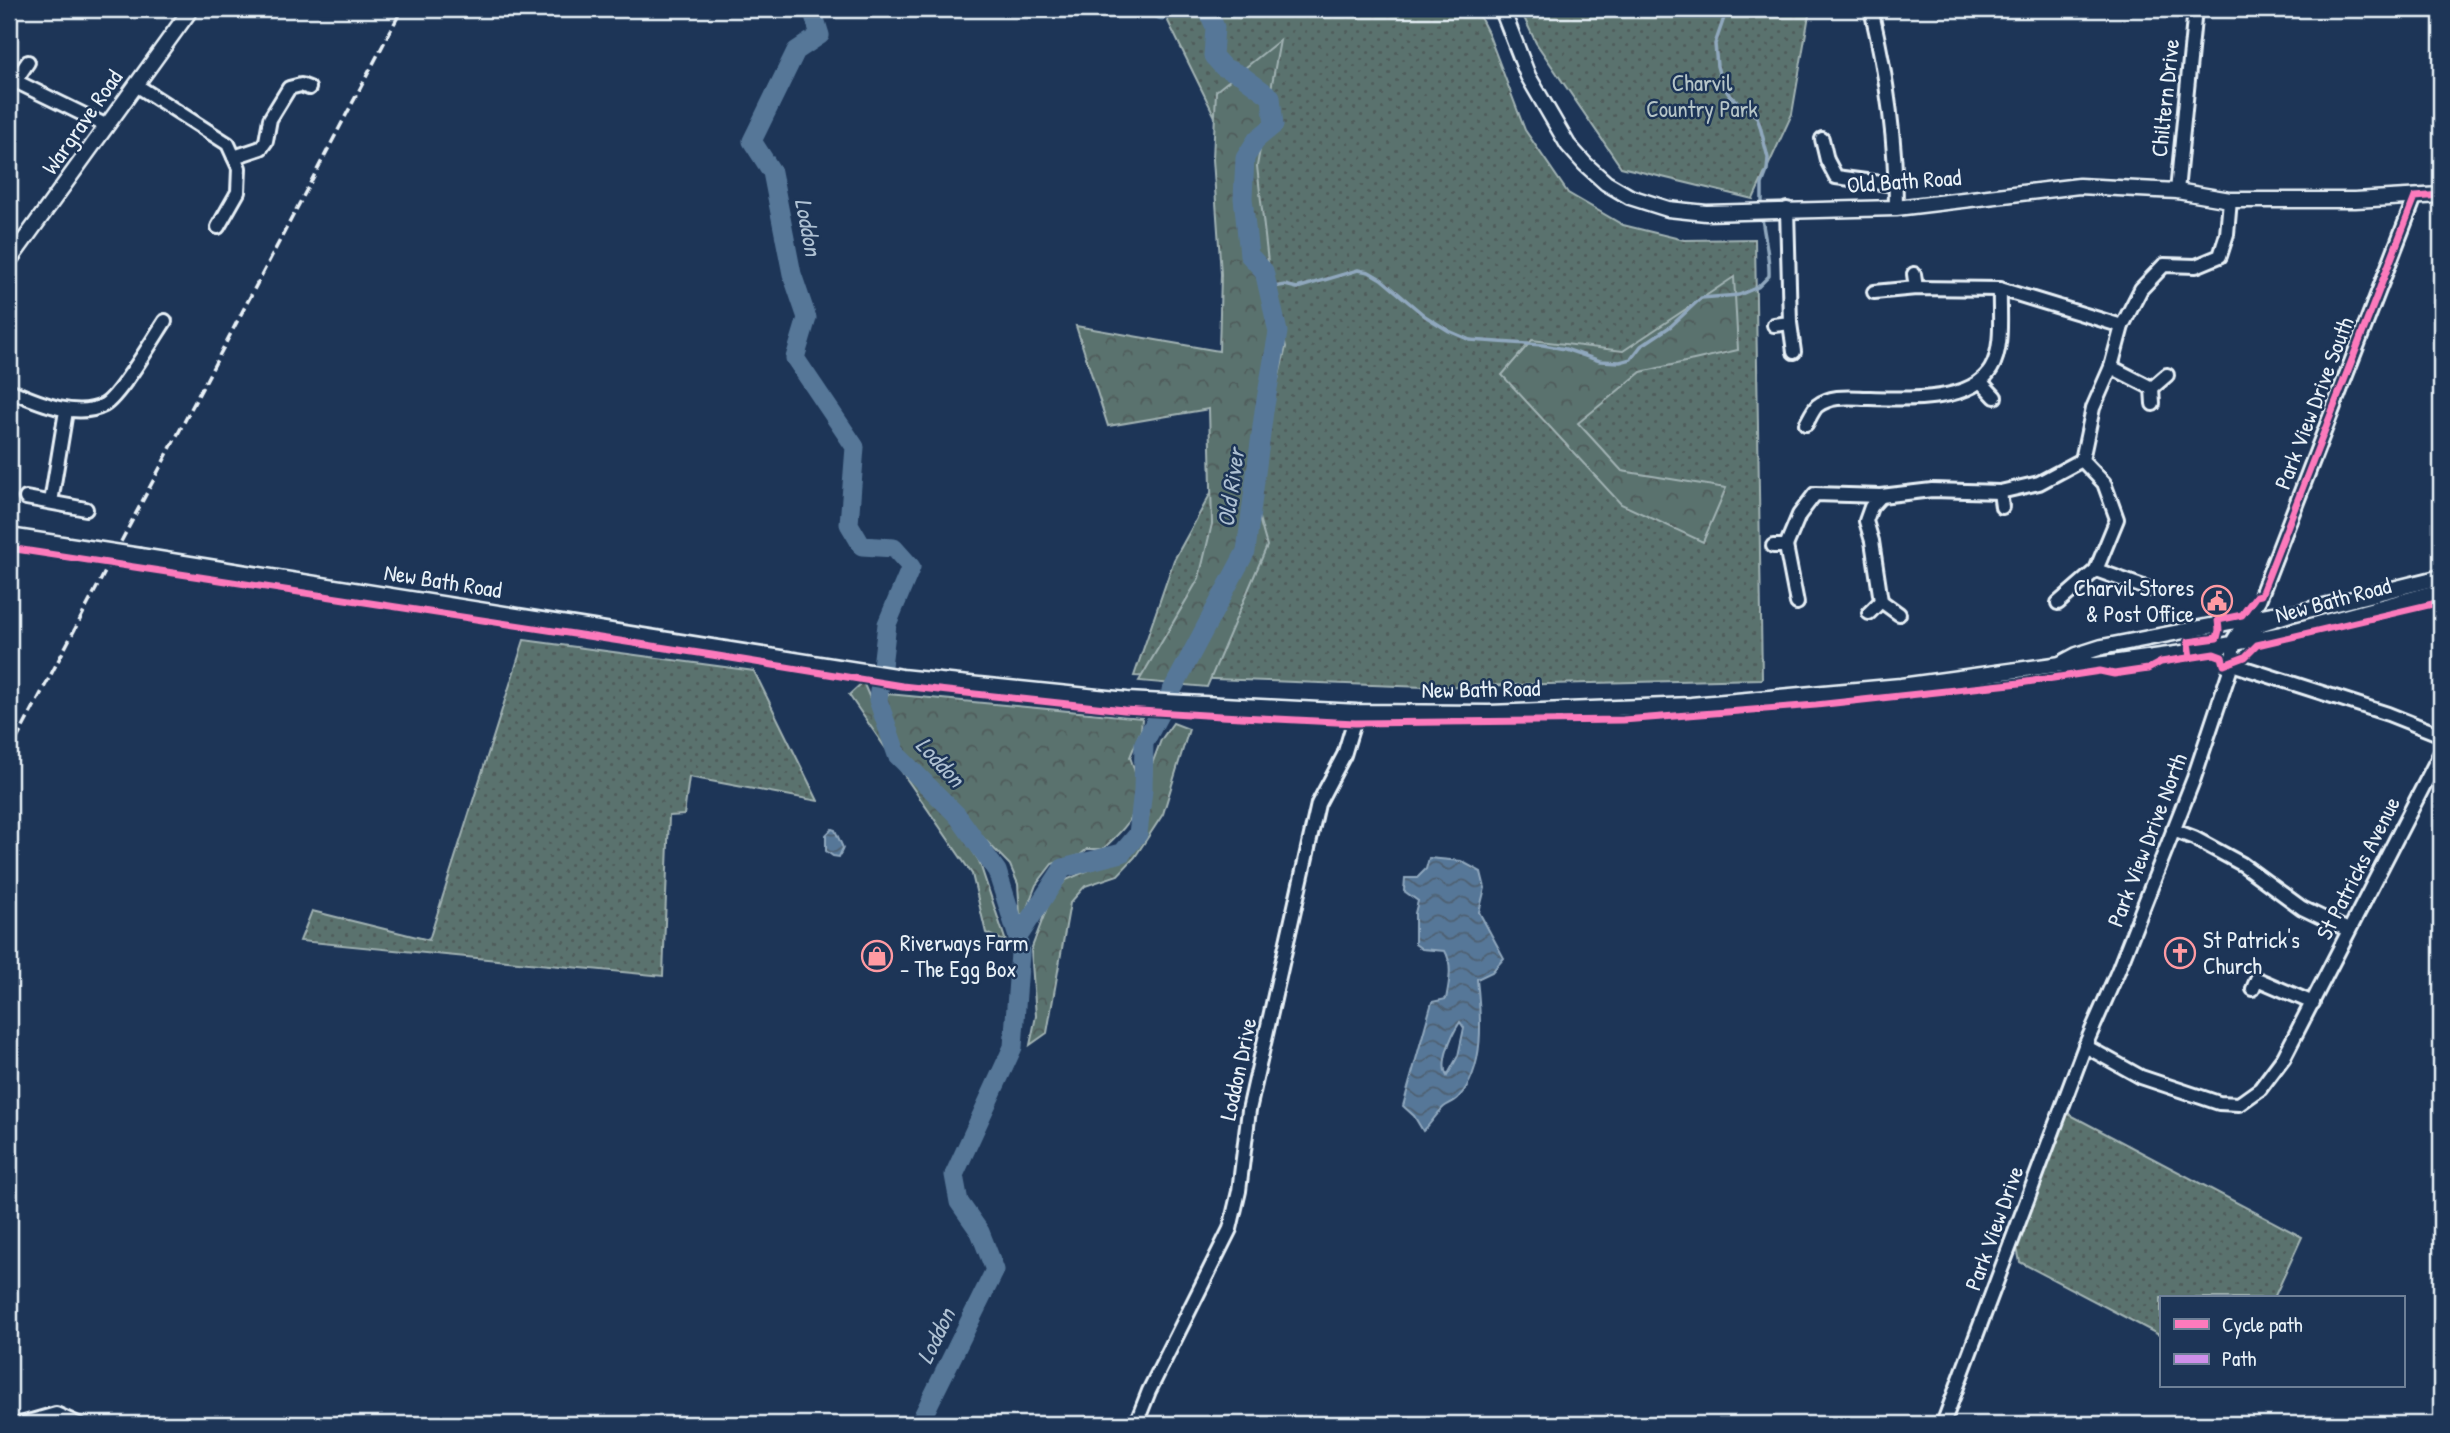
<svg xmlns="http://www.w3.org/2000/svg" width="2450" height="1433" font-family="'Patrick Hand',sans-serif">
<defs>
<pattern id="green-dots" width="8" height="8" patternUnits="userSpaceOnUse" patternTransform="scale(1.75)"><rect width="8" height="8" fill="#5a726e"/><path d="M2 2h.1M6 6h.1" fill="none" stroke="#4f5b5a" stroke-width="1.8" stroke-linecap="round"/></pattern>
<pattern id="forest-crowns" width="20" height="18" patternUnits="userSpaceOnUse" patternTransform="scale(1.75)"><rect width="20" height="18" fill="#5a726e"/><path d="M2 6a3 3 0 1 1 6 0M12 15a3 3 0 1 1 6 0" fill="none" stroke="#4f5b5a"/></pattern>
<pattern id="water-waves" width="16" height="10" patternUnits="userSpaceOnUse" patternTransform="scale(1.75)"><rect width="16" height="10" fill="#567798"/><path d="M0 5q4-4 8 0t8 0" fill="none" stroke="#4e6071"/></pattern>
</defs>
<rect width="100%" height="100%" fill="#1d3557"/>
<filter id="ink" filterUnits="userSpaceOnUse"><feTurbulence type="fractalNoise" baseFrequency=".0143" numOctaves="2"/><feDisplacementMap in="SourceGraphic" scale="14" xChannelSelector="R" yChannelSelector="G"/><feConvolveMatrix kernelMatrix="1 2 1 2 8 2 1 2 1" color-interpolation-filters="sRGB"/></filter>
<g filter="url(#ink)">
<g fill="url(#green-dots)" stroke="#a1b2b3" stroke-width="2">
<path d="M1162 9H1476L1488 33 1525 130 1568 193 1623 225 1684 240 1755 239 1762 679 1424 687 1134 676 1174 560 1223 471 1221 129Z"/>
<path d="M1520 9H1810L1792 114 1753 199 1621 167 1536 43Z"/>
<path d="M524 640 754 671 818 801 689 777 684 815 669 816 663 976 300 941 312 911 429 940Z"/>
<path d="M2063 1111 2302 1237 2274 1298H2161V1336L2020 1262 2016 1243Z"/>
</g>
<g fill="url(#forest-crowns)" stroke="#a1b2b3" stroke-width="2">
<path d="M1280 40 1257 166 1268 262 1286 347 1251 490 1267 546 1207 687 1139 681 1199 578 1212 524 1209 409 1108 426 1076 326 1219 351 1221 274 1213 159 1216 91Z"/>
<path d="M1734 277 1738 350 1641 372 1578 423 1622 471 1726 488 1703 542 1621 504 1502 375 1532 340 1623 351Z"/>
<path d="M863 682 898 764 947 810 979 861 1006 942 986 933 972 874 849 695Z"/>
<path d="M888 694 1142 718 1141 730 1130 757C1147 803 1137 817 1103 849H1087L1080 855 1052 864 1036 885 1025 913 1020 915 1018 884 1010 865 901 754 883 699Z"/>
<path d="M1173 723 1189 729 1163 814 1135 857 1118 875 1085 886 1070 903 1047 1033 1030 1045 1036 1016 1031 950 1051 897 1066 880 1124 855 1141 836 1148 819 1152 764 1161 740Z"/>
</g>
<g fill="url(#water-waves)" stroke="#90a8be" stroke-width="2" fill-rule="evenodd">
<path d="M832 829 835 830 843 848 839 857 833 856 826 851V835Z"/>
<path d="M1429 858 1461 861 1481 872 1485 888 1479 912 1504 958 1492 972 1477 979C1481 1016 1486 1069 1458 1098 1454 1102 1448 1104 1444 1107 1436 1114 1431 1124 1423 1131L1414 1116 1403 1106 1432 1002 1446 999C1449 984 1453 964 1445 951L1422 949 1415 944V913L1418 901 1404 891 1405 878H1417L1426 869ZM1460 1022 1464 1028 1458 1056 1447 1076C1439 1063 1452 1034 1460 1022Z"/>
</g>
<g fill="none" stroke-linecap="round" stroke-linejoin="round">
<g stroke="#90a8be" stroke-width="3.5">
<path d="M1727 9 1715 44 1717 66 1722 84 1730 96 1757 117 1760 126 1768 158 1767 171 1762 184V209"/>
<path d="M1268 288 1285 285 1297 288 1358 270 1369 272 1381 279 1425 316 1449 331 1470 340 1543 345 1565 349 1600 361 1620 362 1631 359 1641 346 1671 326 1701 298 1739 295 1758 287 1769 276C1770 255 1764 237 1762 217"/>
</g>
<g stroke="#567798" stroke-width="19">
<path d="M812 9 820 35 796 51 752 141 772 172 792 274 807 318 795 358 855 447 849 524 862 546 894 548 911 567 887 624 878 700 897 755 957 815 997 871 1018 937 1020 953 1013 1047 954 1175 959 1202 980 1232 995 1270 919 1424"/>
<path d="M1158 9 1162 11 1166 9"/>
<path d="M1018 937 1063 868 1122 853 1138 834 1143 790 1144 743 1246 551 1264 411 1278 332 1264 271 1249 255 1243 198 1245 158 1257 139 1274 125 1271 97 1241 75 1223 67 1213 56 1215 27 1207 9"/>
</g>
<g stroke="#e8f1f8" stroke-width="18">
<g id="minor">
<path d="M1871 9C1887 76 1896 139 1896 208"/>
<path d="M28 62 15 81 105 125"/>
<path d="M136 85 228 144 239 168 238 192 218 227"/>
<path d="M1822 139 1827 160 1836 177 1896 185"/>
<path d="M234 157 261 148 266 141 270 119 289 88 301 85 309 88"/>
<path d="M2177 191 2195 9"/>
<path d="M1787 209 1790 323 1794 352"/>
<path d="M1914 274 1916 288"/>
<path d="M1874 292 1916 288 2000 289 2122 326"/>
<path d="M1774 325 1790 323"/>
<path d="M2111 367 2152 388 2153 404"/>
<path d="M1981 382 1995 397"/>
<path d="M2152 388 2167 375"/>
<path d="M9 390C35 401 76 420 104 405 119 397 154 338 165 321"/>
<path d="M1806 424C1809 419 1813 410 1817 406 1832 394 1853 398 1870 398 1904 399 1971 403 1991 369 2004 347 1999 314 2000 289"/>
<path d="M2000 492 2002 507"/>
<path d="M1881 496 1932 490 2000 492 2039 483 2082 460"/>
<path d="M26 498 86 509"/>
<path d="M51 502 66 411"/>
<path d="M1773 546H1786L1799 515 1815 494 1881 496 1871 507 1866 521 1872 541 1881 601 1869 613"/>
<path d="M1786 546 1797 603"/>
<path d="M2096 570 2149 589"/>
<path d="M1881 601 1899 614"/>
<path d="M2058 603 2096 570 2117 519 2104 483 2082 460 2093 408 2111 367 2122 326 2141 289 2164 265 2196 266 2220 256 2227 234 2230 200"/>
<path d="M2235 644 2259 625 2290 615"/>
<path d="M2232 664 2388 714 2441 735"/>
<path d="M2173 830 2194 838 2242 864 2302 908 2348 930"/>
<path d="M2253 989 2257 979 2313 1003"/>
<path d="M2085 1046 2141 1077 2219 1103 2239 1104 2260 1089 2284 1057 2441 752"/>
<path d="M21 1424 56 1414 78 1424"/>
<path d="M1136 1424 1149 1391 1230 1229 1239 1191 1249 1110 1318 804 1344 755 1357 712"/>
<path d="M1943 1424 2085 1046 2118 971 2194 778 2232 664 2234 639 2259 600 2415 197"/>
</g>
</g>
<g stroke="#e8f1f8" stroke-width="19">
<g id="major">
<path d="M1502 9 1528 76 1568 145 1585 164 1606 183 1630 197 1668 209 1706 213 1896 208 2079 186 2177 191 2230 200H2355L2441 195"/>
<path d="M9 261 191 9"/>
<path d="M9 536 95 549"/>
<path d="M140 556 901 677 1127 700 1357 712 1489 713 1691 705 1901 686 2061 664 2097 665 2190 652 2281 634 2441 591"/>
<path d="M2062 663 2077 655 2102 647 2272 614 2296 613 2441 577"/>
</g>
</g>
<use href="#minor" stroke="#1d3557" stroke-width="12"/>
<use href="#major" stroke="#1d3557" stroke-width="14"/>
<path stroke="#e8f1f8" stroke-width="3.5" stroke-dasharray="10 5" stroke-linecap="butt" d="M9 754 402 9"/>
<g stroke="#e8f1f8" stroke-width="19" stroke-linecap="butt">
<path id="major-bridge" d="M95 549 140 556"/>
</g>
<use href="#major-bridge" stroke="#1d3557" stroke-width="14"/>
<path stroke="#ce8fe9" stroke-width="5" stroke-dasharray="10 5" stroke-linecap="butt" d="M2435 1424 2441 1386"/>
<g stroke="#1d3557" stroke-width="11">
<g id="cycleway">
<path d="M9 548 712 655 902 686 1124 710 1221 716 1355 723 1623 720 1816 705 2020 683 2100 671 2114 674 2148 669 2161 662 2214 654 2222 657 2224 665 2245 657 2257 645 2441 602"/>
<path d="M2190 658 2188 642 2217 638 2219 630 2218 620 2242 615 2256 596 2261 595 2415 197 2441 195"/>
</g>
</g>
<use href="#cycleway" stroke="#fd7abc" stroke-width="7"/>
</g>
</g>
<defs>
<g id="civic-ring" transform="scale(1.575)"><circle r="9.5" fill="#1d3557" stroke="#ff9aa2" stroke-width="1.5"/><path d="M-.6-6.5H3V-4.5H.6V-3L4-1V1h2V6H-6V1h2V-1L-.6-3ZM-1.2 2.5V6h2.4V2.5Z" fill="#ff9aa2"/></g>
<g id="church-ring" transform="scale(1.575)"><circle r="9.5" fill="#1d3557" stroke="#ff9aa2" stroke-width="1.5"/><path d="M-1.2-6h2.4v3.5h3.3v2.4h-3.3V6h-2.4V-.1h-3.3v-2.4h3.3Z" fill="#ff9aa2"/></g>
<g id="shop-ring" transform="scale(1.575)"><circle r="9.5" fill="#1d3557" stroke="#ff9aa2" stroke-width="1.5"/><path d="M-5-2.5h2.3a2.7 3.5 0 0 1 5.4 0H5L5.5 6h-11ZM-1.5-2.5h3a1.5 2.3 0 0 0-3 0Z" fill="#ff9aa2"/></g>
</defs>
<g fill-rule="evenodd">
<use href="#civic-ring" x="2217" y="601"/>
<use href="#church-ring" x="2180" y="953"/>
<use href="#shop-ring" x="877" y="956"/>
</g>
<g text-anchor="middle" stroke-width="5" stroke-linejoin="round" paint-order="stroke">
<g font-size="23" fill="#b6c5c8" stroke="#1d3557">
<text x="1702" y="91">Charvil<tspan x="1702" dy="26">Country Park</tspan></text>
</g>
<g font-size="23" fill="#e8f1f8" stroke="#1d3557">
<text transform="translate(2165 98) rotate(-84)" y="8">Chiltern Drive</text>
<text transform="translate(82 122) rotate(-55)" y="8">Wargrave Road</text>
<text transform="translate(1904 181) rotate(-4)" y="8">Old Bath Road</text>
<text transform="translate(2314 403) rotate(-69)" y="8">Park View Drive South</text>
<text transform="translate(443 581) rotate(9)" y="8">New Bath Road</text>
<text transform="translate(2333 600) rotate(-15)" y="8">New Bath Road</text>
<text transform="translate(1481 689) rotate(-1)" y="8">New Bath Road</text>
<text transform="translate(2147 840) rotate(-69)" y="8">Park View Drive North</text>
<text transform="translate(2358 868) rotate(-63)" y="8">St Patricks Avenue</text>
<text transform="translate(1238 1069) rotate(-78)" y="8">Loddon Drive</text>
<text transform="translate(1994 1228) rotate(-70)" y="8">Park View Drive</text>
</g>
<g font-size="23" fill="#e8f1f8" stroke="#1d3557" text-anchor="start">
<text x="2194" y="596" text-anchor="end">Charvil Stores<tspan x="2194" dy="26">&amp; Post Office</tspan></text>
<text x="2203" y="948">St Patrick's<tspan x="2203" dy="26">Church</tspan></text>
<text x="900" y="951">Riverways Farm<tspan x="900" dy="26">- The Egg Box</tspan></text>
</g>
<g font-size="24" font-style="italic" fill="#aec0d2" stroke="#1d3557">
<text transform="translate(808 227) rotate(79)" y="8">Loddon</text>
<text transform="translate(1231 488) rotate(-82)" y="8">Old River</text>
<text transform="translate(940 762) rotate(47)" y="8">Loddon</text>
<text transform="translate(936 1336) rotate(-64)" y="8">Loddon</text>
</g>
</g>
<rect width="2450" height="1433" fill="none" stroke="#1d3557" stroke-width="35"/>
<rect x="18" y="18" width="2415" height="1398" fill="none" stroke="#e8f1f8" stroke-width="2.5" filter="url(#ink)"/>
<rect x="2160" y="1296" width="245" height="91" fill="#1d3557" stroke="#6e8097" stroke-width="2"/>
<rect x="2174" y="1319" width="35" height="10" fill="#fd7abc" stroke="#6e8097" stroke-width="2"/>
<text x="2222" y="1332" font-size="21" fill="#e8f1f8">Cycle path</text>
<rect x="2174" y="1354" width="35" height="10" fill="#ce8fe9" stroke="#6e8097" stroke-width="2"/>
<text x="2222" y="1366" font-size="21" fill="#e8f1f8">Path</text>
</svg>
